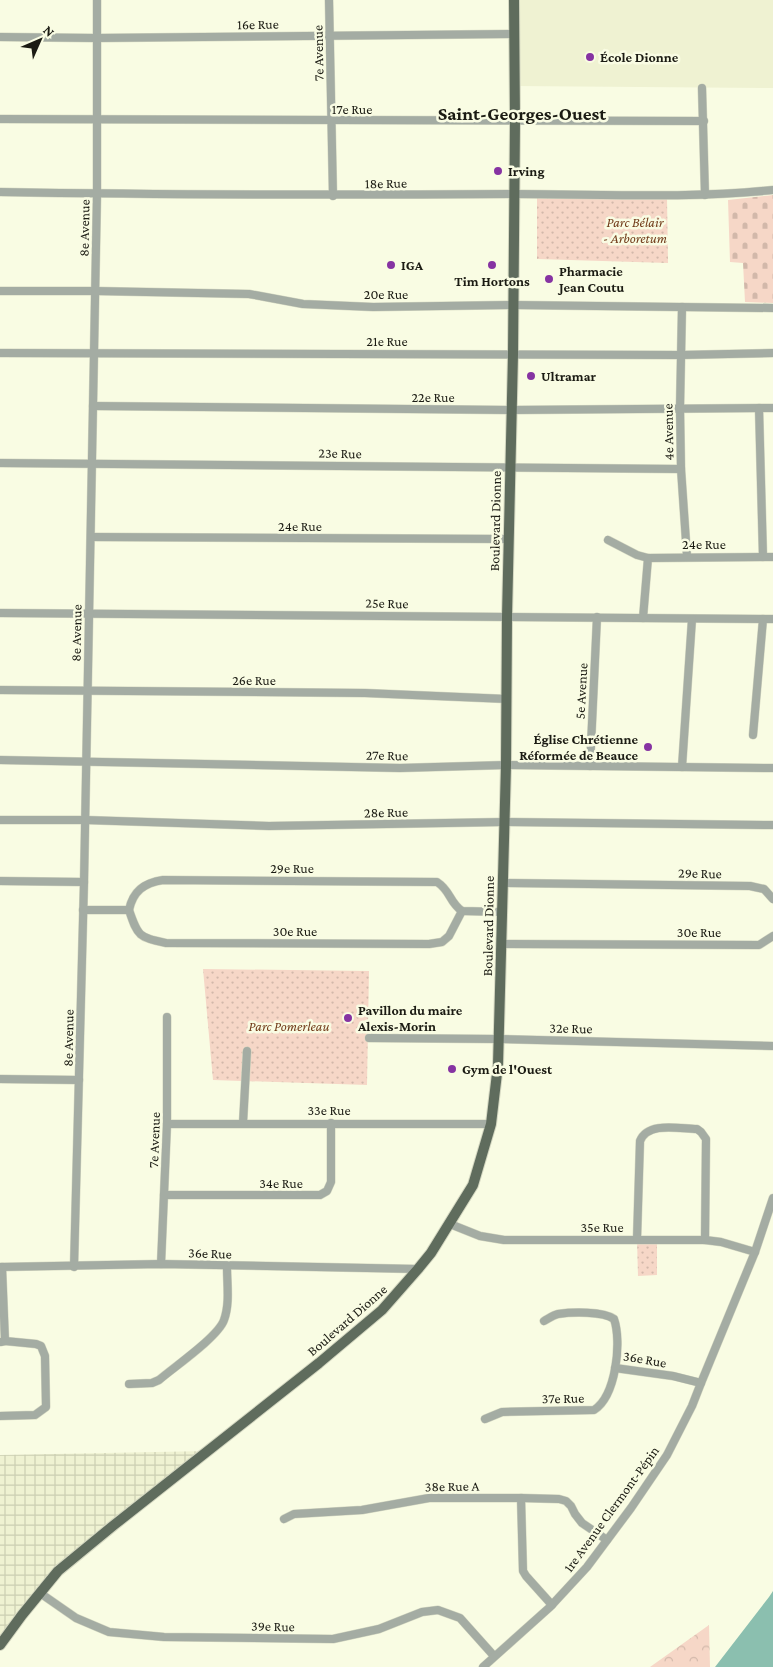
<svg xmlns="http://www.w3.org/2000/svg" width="773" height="1667" font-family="'Crimson Pro',serif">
<defs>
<pattern id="industrial-grid" width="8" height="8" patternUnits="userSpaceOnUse" patternTransform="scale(1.25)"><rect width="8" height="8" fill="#eff2d2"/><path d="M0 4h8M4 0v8" fill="none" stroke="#cccfb3"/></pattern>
<pattern id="forest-crowns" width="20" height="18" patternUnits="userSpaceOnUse" patternTransform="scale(1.25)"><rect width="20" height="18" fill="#f6d7c7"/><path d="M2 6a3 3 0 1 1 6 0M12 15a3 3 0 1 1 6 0" fill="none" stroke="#d2b8aa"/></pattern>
<pattern id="cemetery-stones" width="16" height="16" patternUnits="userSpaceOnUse" patternTransform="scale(1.25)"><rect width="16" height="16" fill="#f6d7c7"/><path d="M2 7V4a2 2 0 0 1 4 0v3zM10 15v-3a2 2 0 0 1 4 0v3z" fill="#d2b8aa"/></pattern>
<pattern id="park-dots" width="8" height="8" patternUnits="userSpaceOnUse" patternTransform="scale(1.25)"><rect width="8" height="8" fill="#f6d7c7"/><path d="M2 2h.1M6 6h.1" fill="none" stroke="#d2b8aa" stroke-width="1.8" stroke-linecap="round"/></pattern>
</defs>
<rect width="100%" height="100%" fill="#f9fce3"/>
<path fill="#eff2d2" d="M514 0H773V88L515 86Z"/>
<path fill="url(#industrial-grid)" d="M208 1451 58 1571 0 1645V1455Z"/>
<path fill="url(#forest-crowns)" d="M709 1625 710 1667H650Z"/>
<path fill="url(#cemetery-stones)" d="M773 195V303L745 302 743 263 730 262 728 200Z"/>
<g fill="url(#park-dots)">
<path d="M537 198H667L668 263 537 259Z"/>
<path d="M203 969 369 971 367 1085 213 1080Z"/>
<path d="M637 1239H657V1275L638 1276Z"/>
</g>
<path fill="#8bbfaf" d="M773 1591V1667H715L769 1597Z"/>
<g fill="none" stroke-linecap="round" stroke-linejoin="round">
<g stroke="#d5d8c2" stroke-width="9">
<g id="minor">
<path d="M329 0 333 196"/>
<path d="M0 37 96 38 515 34"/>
<path d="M702 88 705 195"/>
<path d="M0 119 704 121"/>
<path d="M0 192C171 195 342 195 513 194 600 194 687 199 773 190"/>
<path d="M0 291H95L249 294 303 304 373 307 513 305 773 308"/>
<path d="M682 307 680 408 681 469 687 556"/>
<path d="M0 353 681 355 773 353"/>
<path d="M93 406 511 410 773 408"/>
<path d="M759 408 763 557"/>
<path d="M0 463 681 469"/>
<path d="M91 537 508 539"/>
<path d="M608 540 637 555 648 558 773 557"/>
<path d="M0 613 773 619"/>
<path d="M643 618 648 558"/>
<path d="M0 690 365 693 507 699"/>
<path d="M753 735 763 619"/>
<path d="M0 760 400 768 506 765 773 768"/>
<path d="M590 766 597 617"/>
<path d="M682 767 692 619"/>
<path d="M0 820H85L269 826 504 822 773 825"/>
<path d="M0 881 84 882"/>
<path d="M502 883 750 886 764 889 773 899"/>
<path d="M83 910H129C133 891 144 883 163 880L437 882C451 891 449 902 462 911L502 912"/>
<path d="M129 910C138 937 139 937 166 943L429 944 442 942 449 936 462 911"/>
<path d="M502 944 759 945 773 936"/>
<path d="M369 1038 498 1039 773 1046"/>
<path d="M0 1079 79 1080"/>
<path d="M243 1123 247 1051"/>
<path d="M167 1124H491"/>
<path d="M164 1195H320L327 1191 331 1182V1123"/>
<path d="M450 1224 480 1236 504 1240H705L721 1242 755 1252"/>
<path d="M637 1239 640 1141C648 1121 680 1129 697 1129L701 1132 706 1139 705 1240"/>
<path d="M161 1264 167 1124V1017"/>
<path d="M0 1267 161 1264 418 1269"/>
<path d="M74 1267 84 882 97 194V0"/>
<path d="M1 1342 5 1341 2 1267"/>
<path d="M615 1368 673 1376 701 1383"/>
<path d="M129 1384 152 1383 159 1380C174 1367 218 1337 224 1320 230 1304 227 1284 227 1267"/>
<path d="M0 1416 35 1415 46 1407 45 1356 41 1346 36 1344 5 1341"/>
<path d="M485 1419 502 1412 594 1410C616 1396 622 1342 614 1319 603 1311 572 1312 558 1314 553 1315 548 1319 544 1321"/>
<path d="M521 1498 523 1571 526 1576 552 1605"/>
<path d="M284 1519 294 1514 362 1510 429 1498H521L559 1499 566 1501 571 1506 575 1514 582 1523 607 1540"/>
<path d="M40 1593 76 1618 109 1632 164 1637 333 1639 379 1629 422 1612 438 1610 460 1618 494 1656"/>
<path d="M483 1667 550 1607 587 1567 631 1508 667 1455 692 1406 701 1383 755 1252 773 1198"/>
</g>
</g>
<g stroke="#d5d8c2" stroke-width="12">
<path id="major" d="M0 1645 22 1615 58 1571 114 1525 319 1363 382 1310 418 1269 431 1253 473 1185 491 1124 498 1065 506 765 507 617 513 354 515 121 514 0"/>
</g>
<use href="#minor" stroke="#a4aca3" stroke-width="8"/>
<use href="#major" stroke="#5f6c5d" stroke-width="10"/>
</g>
<g fill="#8633a2" stroke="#f9fce3" stroke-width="2">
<circle cx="590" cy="57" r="5"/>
<circle cx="498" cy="171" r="5"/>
<circle cx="391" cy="265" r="5"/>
<circle cx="492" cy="265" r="5"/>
<circle cx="549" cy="279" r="5"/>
<circle cx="531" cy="376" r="5"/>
<circle cx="648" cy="747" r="5"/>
<circle cx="348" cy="1018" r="5"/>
<circle cx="452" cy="1069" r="5"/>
</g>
<g text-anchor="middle" stroke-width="5" stroke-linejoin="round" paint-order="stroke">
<g font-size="14" fill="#1b1b13" stroke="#f9fce3">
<text transform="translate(258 24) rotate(-1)" y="5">16e Rue</text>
<text transform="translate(318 53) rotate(-91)" y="5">7e Avenue</text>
<text x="352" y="114">17e Rue</text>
<text transform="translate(386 183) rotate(-1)" y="5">18e Rue</text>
<text transform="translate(84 228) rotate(-89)" y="5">8e Avenue</text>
<text x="386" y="299">20e Rue</text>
<text x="387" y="346">21e Rue</text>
<text x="433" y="402">22e Rue</text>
<text transform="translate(668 432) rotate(-91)" y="5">4e Avenue</text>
<text transform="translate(340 453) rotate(1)" y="5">23e Rue</text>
<text transform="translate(495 521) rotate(-89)" y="5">Boulevard Dionne</text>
<text x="300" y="531">24e Rue</text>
<text x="704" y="549">24e Rue</text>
<text transform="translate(387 603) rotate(1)" y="5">25e Rue</text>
<text transform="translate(76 633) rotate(-89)" y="5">8e Avenue</text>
<text x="254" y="685">26e Rue</text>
<text transform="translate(581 691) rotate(-87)" y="5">5e Avenue</text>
<text transform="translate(387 755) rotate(1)" y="5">27e Rue</text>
<text transform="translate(386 812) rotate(-1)" y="5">28e Rue</text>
<text x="292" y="873">29e Rue</text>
<text transform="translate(700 873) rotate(1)" y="5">29e Rue</text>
<text transform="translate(488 926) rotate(-89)" y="5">Boulevard Dionne</text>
<text x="295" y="936">30e Rue</text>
<text x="699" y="937">30e Rue</text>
<text transform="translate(571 1028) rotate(1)" y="5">32e Rue</text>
<text transform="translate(68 1038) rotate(-89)" y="5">8e Avenue</text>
<text x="329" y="1115">33e Rue</text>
<text transform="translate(154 1140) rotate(-88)" y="5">7e Avenue</text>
<text x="281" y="1188">34e Rue</text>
<text x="602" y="1232">35e Rue</text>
<text transform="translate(210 1253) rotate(2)" y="5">36e Rue</text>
<text transform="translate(347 1320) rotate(-41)" y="5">Boulevard Dionne</text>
<text transform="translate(645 1359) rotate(10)" y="5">36e Rue</text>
<text transform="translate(563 1398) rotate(-1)" y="5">37e Rue</text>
<text transform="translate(452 1486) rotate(-1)" y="5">38e Rue A</text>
<text transform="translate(611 1509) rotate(-54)" y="5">1re Avenue Clermont-Pépin</text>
<text transform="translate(273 1626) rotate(1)" y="5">39e Rue</text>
</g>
<g font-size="14" font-weight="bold" fill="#1b1b13" stroke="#f9fce3" text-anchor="start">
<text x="600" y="62">École Dionne</text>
<text x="508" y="176">Irving</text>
<text x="401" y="270">IGA</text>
<text x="559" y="276">Pharmacie<tspan x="559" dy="16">Jean Coutu</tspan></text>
<text x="492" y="286" text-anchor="middle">Tim Hortons</text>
<text x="541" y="381">Ultramar</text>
<text x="638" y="744" text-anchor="end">Église Chrétienne<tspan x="638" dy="16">Réformée de Beauce</tspan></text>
<text x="358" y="1015">Pavillon du maire<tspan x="358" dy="16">Alexis-Morin</tspan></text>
<text x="462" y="1074">Gym de l'Ouest</text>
</g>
<g font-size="14" font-style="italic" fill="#713b19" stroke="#f9fce3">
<text x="635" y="227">Parc Bélair<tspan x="635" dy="16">- Arboretum</tspan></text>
<text x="289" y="1031">Parc Pomerleau</text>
</g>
<g font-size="19" font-weight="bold" fill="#1b1b13" stroke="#f9fce3">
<text x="522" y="120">Saint-Georges-Ouest</text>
</g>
</g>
<g transform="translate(40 40) rotate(45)" stroke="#f9fce3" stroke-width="4" paint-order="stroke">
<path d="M0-4L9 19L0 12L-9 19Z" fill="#1b1b13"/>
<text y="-8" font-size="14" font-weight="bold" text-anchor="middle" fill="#1b1b13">N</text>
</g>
</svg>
